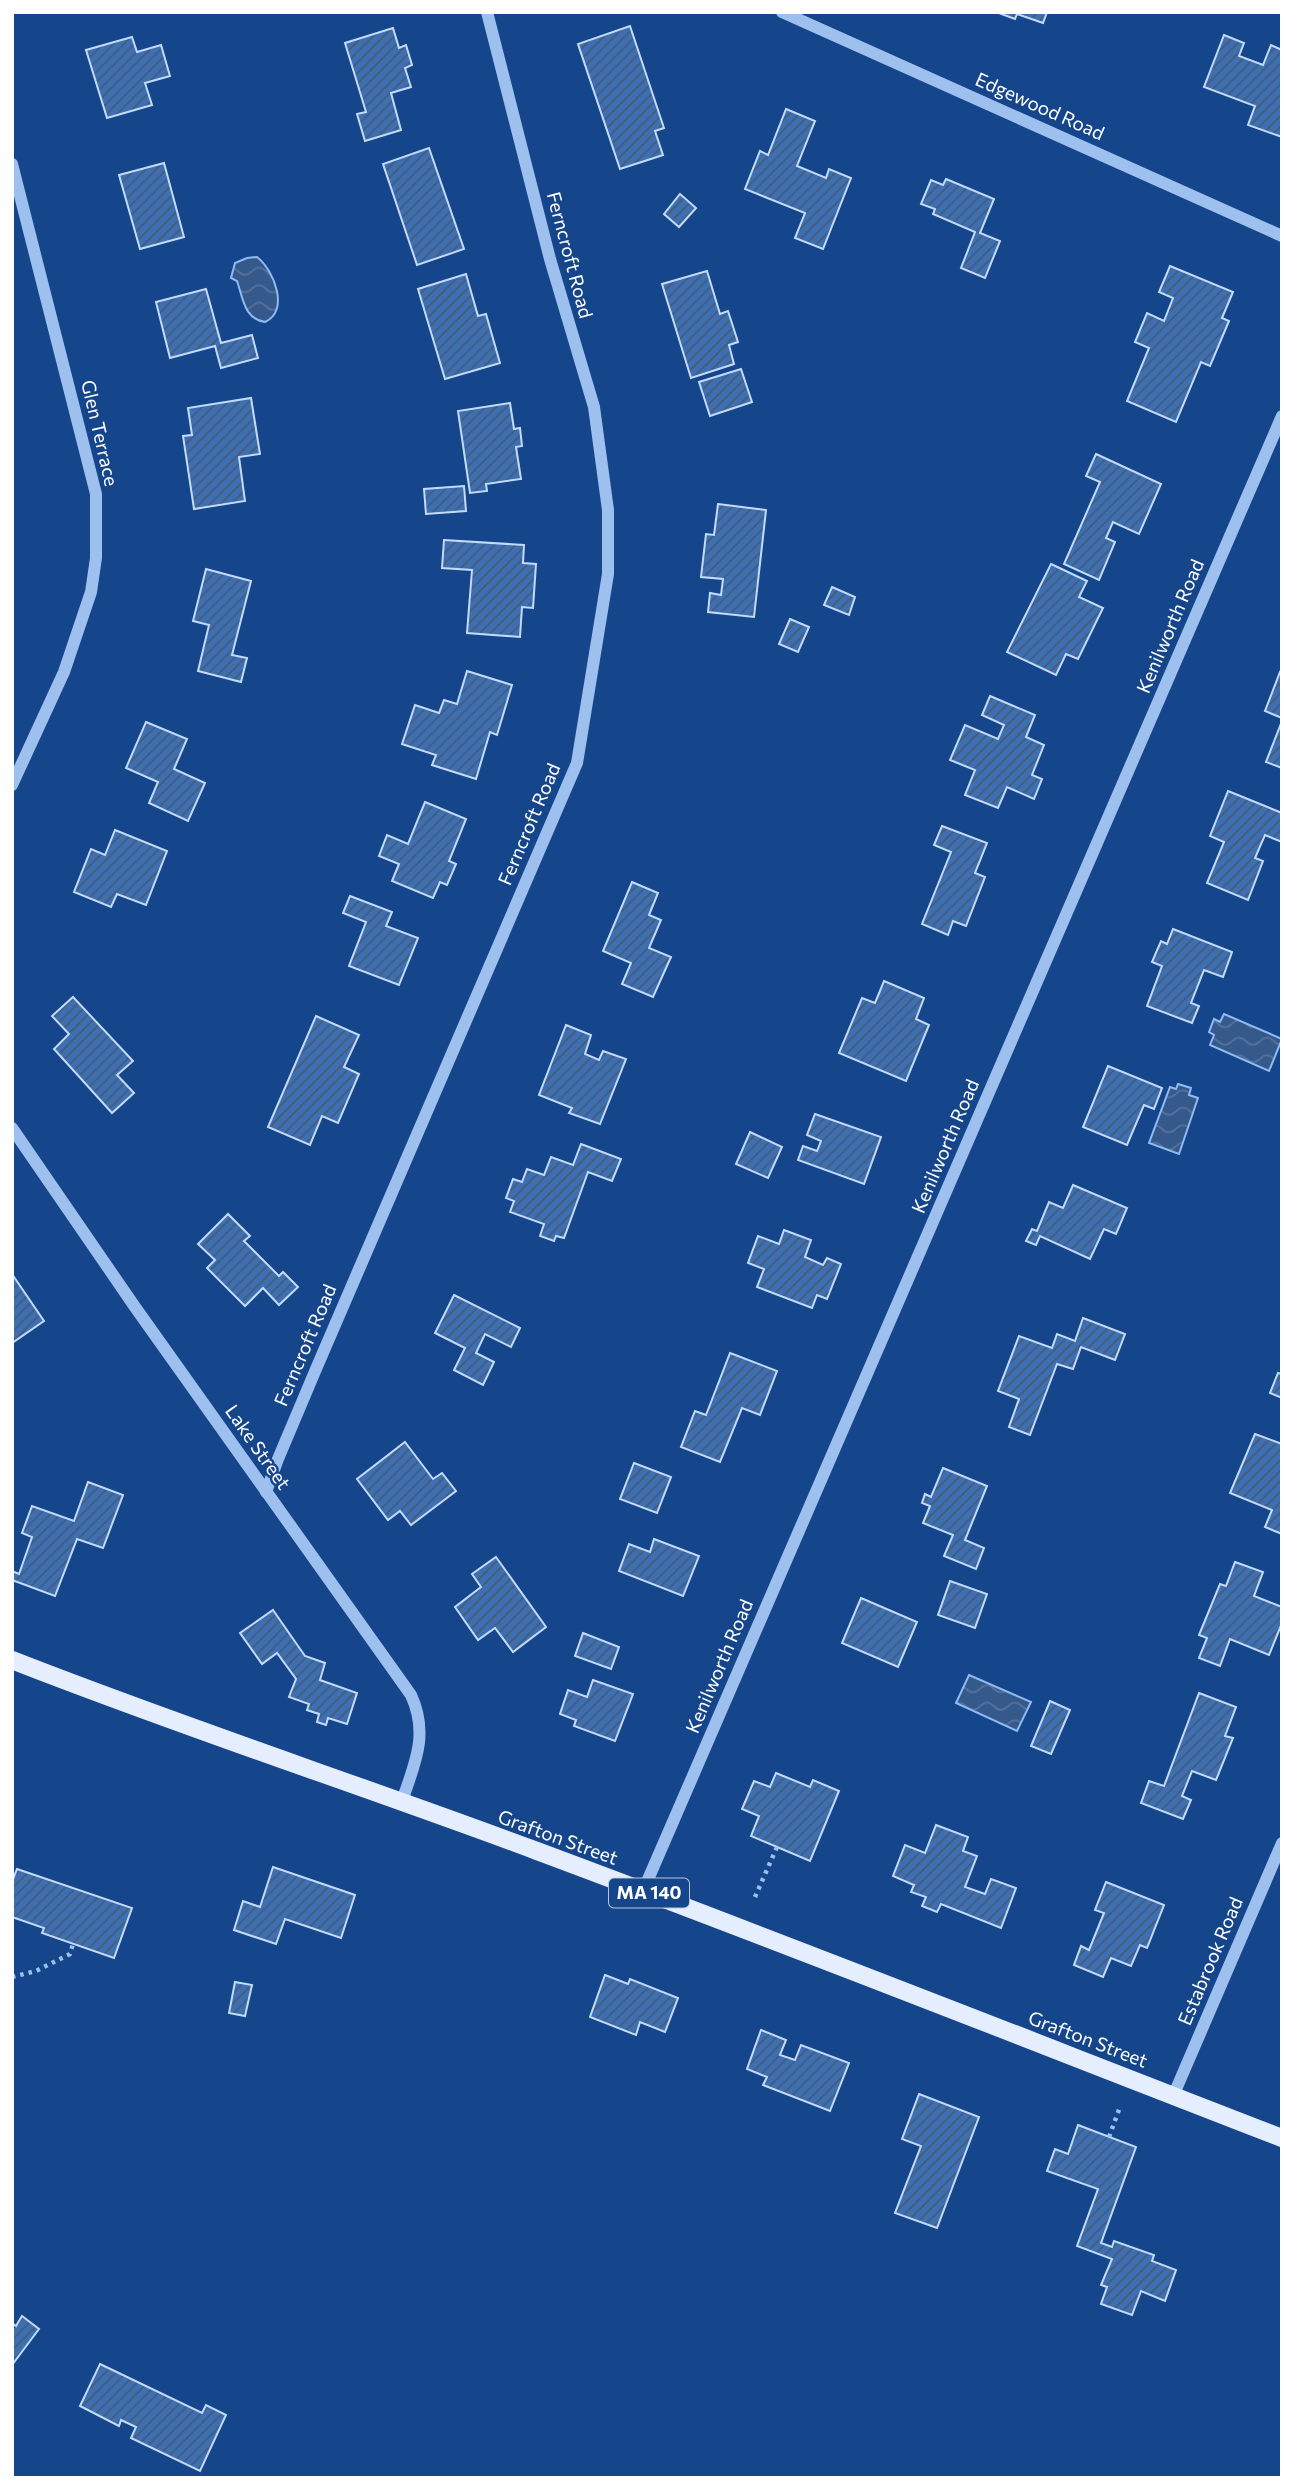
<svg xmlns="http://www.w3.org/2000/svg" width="1294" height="2490" font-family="Commissioner,sans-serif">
<defs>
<pattern id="water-waves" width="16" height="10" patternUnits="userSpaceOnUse" patternTransform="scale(1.75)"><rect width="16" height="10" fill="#36598c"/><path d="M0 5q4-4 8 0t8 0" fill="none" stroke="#54729d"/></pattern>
<pattern id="building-hatch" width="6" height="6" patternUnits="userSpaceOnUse" patternTransform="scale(1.75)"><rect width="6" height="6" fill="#3d6fb3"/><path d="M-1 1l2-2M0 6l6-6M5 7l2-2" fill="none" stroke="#465a75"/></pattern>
</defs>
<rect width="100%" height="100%" fill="#15458a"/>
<g fill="url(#water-waves)" stroke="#8fbaf2" stroke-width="2">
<path d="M257 257C274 270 290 311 265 322 244 319 243 298 237 281L231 278 235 263 247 258Z"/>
<path d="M1224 1014 1282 1039 1269 1071 1210 1045 1214 1035 1209 1032 1214 1019 1220 1022Z"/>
<path d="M1178 1084 1191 1088 1189 1095 1198 1098 1179 1154 1149 1143 1170 1087 1176 1089Z"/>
<path d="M969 1675 1031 1702 1017 1731 956 1703Z"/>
</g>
<g fill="url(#building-hatch)" stroke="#c3dbfb" stroke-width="2">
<path d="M996 12H1047L1043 23 1017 14 1015 19Z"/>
<path d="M630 26 664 128 655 131 663 155 620 169 578 44Z"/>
<path d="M393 28 399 48 406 45 412 65 405 68 411 87 391 93 401 130 365 141 357 114 366 112 345 43Z"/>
<path d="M1224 35 1244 43 1239 56 1263 65 1271 45 1282 50V137L1248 125 1255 106 1204 87Z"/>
<path d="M132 37 137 52 161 45 170 76 145 83 152 105 107 118 86 50Z"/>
<path d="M786 109 815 121 797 166 826 178 829 169 851 178 823 249 795 238 805 213 745 189 760 151 768 155Z"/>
<path d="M429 148 464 249 417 265 383 164Z"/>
<path d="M164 163 184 237 140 249 119 175Z"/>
<path d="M946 179 994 199 980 233 1000 241 985 278 961 268 975 232 933 214 935 209 921 204 931 180 943 185Z"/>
<path d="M680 194 696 208 679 227 664 214Z"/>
<path d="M1170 266 1233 292 1222 318 1229 321 1210 366 1201 362 1176 422 1127 401 1149 348 1135 342 1147 313 1164 321 1173 298 1159 292Z"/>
<path d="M707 271 720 314 728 311 738 342 729 345 734 364 691 378 662 284Z"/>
<path d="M466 274 478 316 486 314 500 363 445 379 418 289Z"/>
<path d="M206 289 221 343 252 335 258 358 221 368 215 346 170 358 156 302Z"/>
<path d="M741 369 752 402 710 416 699 382Z"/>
<path d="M251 398 260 454 239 457 245 501 194 509 183 436 192 435 188 408Z"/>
<path d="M510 403 514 429 520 428 522 446 516 447 521 479 486 484 487 491 470 493 458 411Z"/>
<path d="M1096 454 1161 484 1139 534 1113 522 1106 538 1115 542 1099 580 1064 564 1100 482 1086 476Z"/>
<path d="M464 486 466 511 426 514 424 489Z"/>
<path d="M718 504 766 510 754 617 708 612 710 593 721 595 723 579 701 577 706 534 714 535Z"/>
<path d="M444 540 524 545 523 563 536 564 533 608 522 607 520 637 467 633 472 570 442 568Z"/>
<path d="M1051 564 1087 581 1079 597 1103 608 1078 659 1066 654 1056 675 1007 652Z"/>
<path d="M206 569 251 581 232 655 247 658 241 682 198 671 209 625 193 621Z"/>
<path d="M832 587 855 597 849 615 824 605Z"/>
<path d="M790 619 809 627 798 652 779 644Z"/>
<path d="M467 671 512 685 497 735 490 732 476 779 432 765 436 755 402 744 415 705 439 713 444 700 457 704Z"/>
<path d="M1280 672 1282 673V718L1265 711Z"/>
<path d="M990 696 1035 715 1026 737 1044 745 1032 775 1042 779 1034 799 1007 787 998 808 965 795 975 770 950 760 965 725 998 739 1004 725 982 715Z"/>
<path d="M1282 721V768L1266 762Z"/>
<path d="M146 722 187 739 174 769 205 783 188 821 149 803 158 782 126 768Z"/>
<path d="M1228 791 1282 813V842L1265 835 1255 858 1263 861 1248 900 1207 883 1224 842 1210 836Z"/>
<path d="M425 802 466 819 449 861 456 864 447 885 440 882 433 898 392 881 399 864 379 856 387 835 408 844Z"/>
<path d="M942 826 987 843 975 873 985 877 966 926 953 921 948 935 922 924 951 852 934 845Z"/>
<path d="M115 830 167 851 146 905 117 894 111 907 74 892 91 849 105 855Z"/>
<path d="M632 882 658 893 649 915 661 920 649 948 671 957 653 997 622 984 631 963 603 951Z"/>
<path d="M350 896 392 912 386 926 418 938 399 985 349 966 366 922 343 913Z"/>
<path d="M1173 929 1232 952 1223 977 1204 970 1191 1003 1199 1006 1192 1023 1147 1006 1162 966 1152 962 1161 941 1167 944Z"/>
<path d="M884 981 924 998 916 1019 929 1025 906 1081 839 1053 862 998 875 1003Z"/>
<path d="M73 997 133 1061 117 1075 134 1093 112 1113 54 1049 69 1034 52 1016Z"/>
<path d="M316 1016 359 1035 344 1067 359 1074 338 1123 322 1116 310 1145 268 1127Z"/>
<path d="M566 1025 591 1035 585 1054 599 1060 603 1051 626 1059 600 1124 569 1113 572 1108 539 1095Z"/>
<path d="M1108 1066 1162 1088 1154 1109 1144 1105 1127 1145 1083 1127Z"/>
<path d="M815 1114 881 1137 864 1184 798 1160 803 1146 817 1151 821 1141 807 1135Z"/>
<path d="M750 1132 782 1147 768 1178 736 1164Z"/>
<path d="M581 1144 621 1159 612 1181 588 1172 564 1238 556 1236 554 1241 540 1236 544 1224 510 1212 514 1201 506 1198 513 1179 522 1182 527 1169 544 1175 551 1157 573 1165Z"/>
<path d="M1073 1185 1127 1208 1116 1234 1104 1229 1090 1259 1040 1236 1036 1245 1026 1241 1032 1229 1037 1231 1049 1202 1063 1208Z"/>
<path d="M228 1214 250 1236 244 1241 279 1276 283 1272 298 1287 279 1305 263 1288 245 1306 207 1268 215 1260 198 1244Z"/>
<path d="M784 1230 811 1240 805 1257 823 1265 827 1258 841 1264 827 1299 817 1295 812 1308 757 1287 764 1269 748 1263 758 1236 779 1244Z"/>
<path d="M12 1274 44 1321 12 1343Z"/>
<path d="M454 1295 520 1328 511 1347 485 1334 476 1353 494 1362 483 1385 454 1370 465 1348 435 1333Z"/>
<path d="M1083 1318 1125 1334 1115 1360 1081 1347 1073 1369 1057 1364 1030 1435 1009 1427 1019 1399 998 1391 1019 1336 1052 1348 1057 1334 1075 1341Z"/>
<path d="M730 1353 777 1371 760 1415 742 1408 720 1462 681 1447 695 1411 706 1415Z"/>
<path d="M1278 1373 1282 1374V1398L1270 1393Z"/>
<path d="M1255 1434 1282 1444V1534L1265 1527 1272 1510 1230 1493Z"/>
<path d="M405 1442 433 1479 442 1473 456 1491 411 1525 400 1511 388 1520 357 1479Z"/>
<path d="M634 1463 671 1477 657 1513 620 1499Z"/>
<path d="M943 1468 987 1486 965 1540 984 1548 976 1569 944 1556 953 1535 923 1523 930 1506 922 1503 925 1494 931 1497Z"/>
<path d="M88 1482 123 1495 103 1548 77 1539 55 1596 12 1580V1571L19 1574 32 1537 22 1533 32 1506 74 1521Z"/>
<path d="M654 1539 699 1556 683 1596 619 1571 629 1544 650 1552Z"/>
<path d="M496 1557 546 1627 513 1652 495 1628 478 1640 455 1607 481 1587 472 1574Z"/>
<path d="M1235 1562 1263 1572 1254 1596 1282 1607V1623L1269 1655 1230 1639 1220 1666 1199 1658 1207 1638 1199 1635 1220 1584 1226 1586Z"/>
<path d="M950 1581 987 1594 975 1628 938 1615Z"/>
<path d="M861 1598 917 1622 898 1667 842 1643Z"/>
<path d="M273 1610 305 1656 325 1663 320 1680 357 1693 347 1724 328 1718 326 1725 317 1722 319 1714 307 1710 309 1704 289 1697 296 1679 277 1653 262 1664 240 1633Z"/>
<path d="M583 1633 619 1647 611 1669 575 1656Z"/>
<path d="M593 1680 633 1694 615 1741 574 1726 576 1720 560 1714 568 1690 587 1697Z"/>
<path d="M1199 1693 1236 1707 1225 1736 1233 1738 1216 1780 1192 1771 1182 1796 1191 1800 1183 1819 1141 1803 1149 1781 1164 1786Z"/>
<path d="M1050 1701 1070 1710 1051 1754 1031 1746Z"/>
<path d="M776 1773 810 1787 813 1780 839 1791 810 1861 751 1836 759 1816 742 1809 754 1781 770 1787Z"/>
<path d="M936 1825 968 1837 963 1851 977 1856 965 1887 985 1894 991 1879 1016 1888 1001 1928 941 1904 937 1912 922 1906 926 1897 911 1892 914 1885 893 1876 905 1845 925 1853Z"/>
<path d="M273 1867 355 1895 341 1938 285 1919 276 1944 234 1930 243 1901 260 1907Z"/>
<path d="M17 1869 132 1908 114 1958 42 1933 44 1928 12 1917V1882Z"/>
<path d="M1106 1882 1164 1905 1147 1948 1140 1945 1131 1966 1111 1958 1103 1977 1074 1965 1081 1946 1089 1950 1104 1913 1095 1910Z"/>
<path d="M605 1975 628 1984 630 1979 678 1998 665 2032 640 2022 636 2035 590 2017Z"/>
<path d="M235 1982 252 1985 245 2016 229 2013Z"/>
<path d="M761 2030 786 2040 780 2055 795 2060 801 2045 849 2063 830 2111 763 2085 767 2077 747 2069Z"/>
<path d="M919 2094 979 2117 937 2228 895 2213 921 2146 902 2139Z"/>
<path d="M1078 2125 1136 2147 1101 2243 1112 2247 1114 2241 1154 2255 1152 2261 1176 2270 1165 2301 1141 2291 1132 2315 1101 2304 1107 2287 1101 2285 1112 2259 1077 2246 1098 2189 1047 2171 1055 2149 1068 2154Z"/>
<path d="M22 2316 39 2329 12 2365V2323L16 2326Z"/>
<path d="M100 2364 202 2413 206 2405 226 2415 200 2471 131 2438 136 2427 121 2420 119 2426 80 2406Z"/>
</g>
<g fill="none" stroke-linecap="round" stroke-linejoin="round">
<g stroke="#9dc0ef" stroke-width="4.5" stroke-dasharray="3.5 5" stroke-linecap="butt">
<path d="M755 1897 777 1847"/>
<path d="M12 1977 36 1971 70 1954 73 1944"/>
<path d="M1109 2137 1120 2107"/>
</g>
<g stroke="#9dc0ef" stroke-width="12">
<path d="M782 12 1282 236"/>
<path d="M12 164 96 494V558L91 592 64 672 12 785"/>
<path d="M12 1128 135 1307 411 1695C429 1734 415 1763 402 1801"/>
<path d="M266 1492 278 1459 316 1369 577 763 608 574V510L594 407 550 259 487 12"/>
<path d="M643 1891 1282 416"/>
<path d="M1174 2094 1282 1843"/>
</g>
<path stroke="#e5eeff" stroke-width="18" d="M12 1660C185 1728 363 1786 537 1851 787 1944 1034 2042 1282 2138"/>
</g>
<g text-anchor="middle" stroke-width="5" stroke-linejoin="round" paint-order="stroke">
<rect fill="#15458a" stroke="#b9c7dc" stroke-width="2" x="609" y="1878.5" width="80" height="29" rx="5"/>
<g font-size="18" font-weight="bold" fill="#fff">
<text x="649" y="1899">MA 140</text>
</g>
<g font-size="19" fill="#fff" stroke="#15458a">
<text transform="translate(1040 106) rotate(24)" y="7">Edgewood Road</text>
<text transform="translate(570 255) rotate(75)" y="7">Ferncroft Road</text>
<text transform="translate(100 433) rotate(77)" y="7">Glen Terrace</text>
<text transform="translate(1170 626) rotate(-67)" y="7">Kenilworth Road</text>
<text transform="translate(529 824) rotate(-67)" y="7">Ferncroft Road</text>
<text transform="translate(945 1146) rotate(-67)" y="7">Kenilworth Road</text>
<text transform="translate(305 1345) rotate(-67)" y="7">Ferncroft Road</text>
<text transform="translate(258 1447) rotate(55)" y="7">Lake Street</text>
<text transform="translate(719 1666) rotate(-67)" y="7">Kenilworth Road</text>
<text transform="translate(558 1837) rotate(20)" y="7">Grafton Street</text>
<text transform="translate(1210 1961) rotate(-67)" y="7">Estabrook Road</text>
<text transform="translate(1088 2039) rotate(21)" y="7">Grafton Street</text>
</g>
</g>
<rect width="1294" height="2490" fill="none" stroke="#ffffff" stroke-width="28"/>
</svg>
